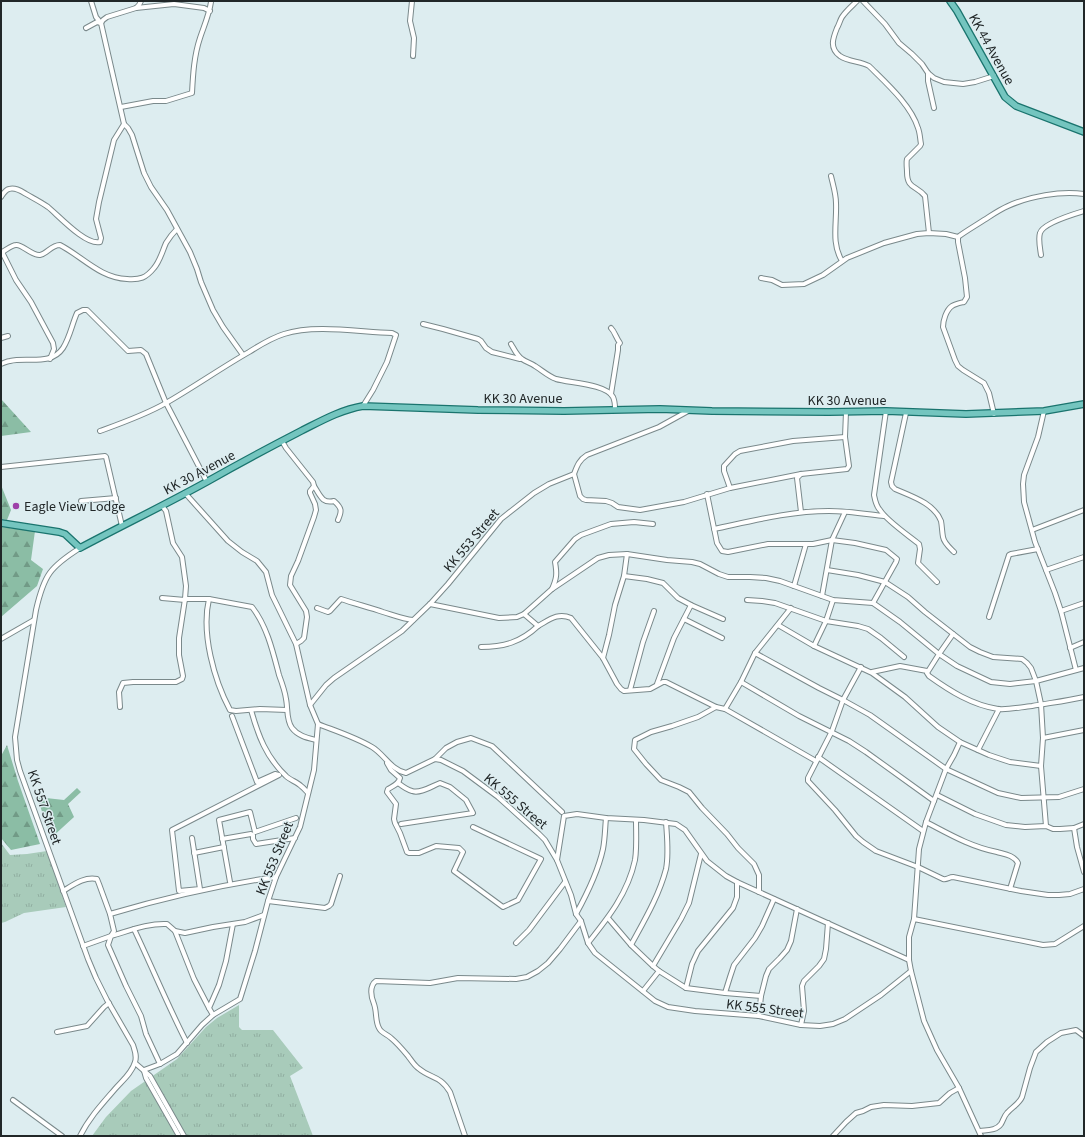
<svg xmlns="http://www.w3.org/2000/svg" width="1085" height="1137" font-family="'Source Sans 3',sans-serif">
<defs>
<pattern id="grass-tufts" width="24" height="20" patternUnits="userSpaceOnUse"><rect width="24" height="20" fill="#a8cbba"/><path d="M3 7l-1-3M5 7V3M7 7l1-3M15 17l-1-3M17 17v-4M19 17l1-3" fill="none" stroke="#90aea0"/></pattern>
<pattern id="forest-firs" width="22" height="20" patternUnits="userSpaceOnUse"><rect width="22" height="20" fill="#8bbda5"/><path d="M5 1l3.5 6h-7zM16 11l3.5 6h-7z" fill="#719a86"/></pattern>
</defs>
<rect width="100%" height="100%" fill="#ddedf0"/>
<g fill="url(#grass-tufts)">
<path d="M1 843 10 855 27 854 47 851 66 907 24 913 5 922 1 923Z"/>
<path d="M239 1005V1027L242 1030H273L303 1068 290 1076 313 1136H92L106 1117 131 1091 177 1059 206 1027 217 1018Z"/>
</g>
<g fill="url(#forest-firs)">
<path d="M1 399 31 432 1 436Z"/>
<path d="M1 485 11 510 7 520 1 519Z"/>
<path d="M1 527 35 531 31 560 43 569 37 586 1 617Z"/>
<path d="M7 745 18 781 40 844 11 850 1 838V756Z"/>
<path d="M77 788 81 792 68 804 74 817 51 838 37 797 64 800Z"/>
</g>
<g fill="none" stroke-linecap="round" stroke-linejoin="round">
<g stroke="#7a898b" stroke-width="6">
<g id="minor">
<path d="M91 1 96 17 101 23 124 124 128 128 132 135 144 173 151 187 167 210 190 252 197 269 201 282 213 310 223 327 243 355"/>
<path d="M412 1 410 21 414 38 413 56"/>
<path d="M857 1C852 6 846 11 842 17 840 20 839 25 837 28 833 38 829 48 840 56 849 62 860 61 869 66 886 83 911 105 918 128 920 133 920 139 921 144L920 146 907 159C906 163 907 168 907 172 907 189 916 185 925 196L929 233"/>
<path d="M863 1 885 24 899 43 912 54 922 64 928 73 934 78 944 82 963 84 975 82 994 76"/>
<path d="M136 8 174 4 204 8 210 11"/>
<path d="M86 28 97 22 101 23 103 20 107 17 136 8 139 5 141 1"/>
<path d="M928 73V81L934 108"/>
<path d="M121 107 153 101H166L192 93C193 74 194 56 200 38 204 26 209 15 211 2"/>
<path d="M831 176C833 185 836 194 836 203 837 223 831 243 842 261"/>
<path d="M1 197C3 194 5 190 9 189 15 187 21 191 26 194 33 198 41 202 48 207 58 215 86 246 100 242L101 238 96 219 99 202 114 140 124 124"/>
<path d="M1 252 3 254 16 280 31 302 53 343 54 349 50 359"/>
<path d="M2 252C6 250 12 245 16 245 22 244 32 256 40 255 47 254 51 245 60 245 83 257 100 278 127 279 140 280 146 278 154 268 160 261 162 252 166 243 169 238 173 233 177 229"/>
<path d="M1041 255C1040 248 1038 239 1040 233 1043 223 1074 214 1084 211"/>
<path d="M761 278 772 280 782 285 804 284 823 275 847 258 884 243 917 234 929 233 946 234 958 237"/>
<path d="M423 324 443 329 478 339 481 341 486 348 492 352 520 359"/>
<path d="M611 328C615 332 616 338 620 343L618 345V350L611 394"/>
<path d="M1 338 8 336"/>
<path d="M511 344C514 349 517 356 522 359 526 362 531 363 535 366 543 371 548 376 556 379 570 383 606 384 613 397 615 401 615 405 615 409"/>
<path d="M1 364C4 363 7 361 10 361 28 357 51 366 63 348 70 337 72 324 77 313L83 310H87L128 351 141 350 146 354 166 403 207 482"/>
<path d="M886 411 874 495C875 500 876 506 880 510 887 521 908 535 919 544L920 549 918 563 937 582"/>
<path d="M1044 411 1038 437 1024 475 1023 484 1024 502 1035 542 1055 593 1061 611 1076 670"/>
<path d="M906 413 891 482 892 486 895 489C911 496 934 503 941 521 942 526 942 532 943 537 944 543 949 547 954 552"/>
<path d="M994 414 989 393 984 383 963 370 958 366 955 360 943 327C943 321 946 310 952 306 955 304 960 303 964 302L967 297 965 278 958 242V237C966 231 975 226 984 220 992 215 999 210 1008 206 1030 196 1060 191 1084 194"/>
<path d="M100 431C122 423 145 415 166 403 194 387 221 368 249 352 260 345 271 338 284 334 315 324 359 332 392 333L396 335 387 362 373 390 363 406"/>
<path d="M282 441 286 448 313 482 314 486 310 491V493L315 504 316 510 314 517 298 561 291 576 290 585 306 611 307 617 304 638 301 641 296 644"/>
<path d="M1 467 105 456 106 457 122 526"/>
<path d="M574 474 580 496 583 499 586 500 606 501 612 503 618 507 640 510 684 502 730 488 801 474 847 469 849 466 845 437 846 412"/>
<path d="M314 486C320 495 322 504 334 501 342 508 342 511 338 520"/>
<path d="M730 488 724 471V466L735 454 740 451 793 441 845 437"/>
<path d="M185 493 228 541 242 552 257 561 266 572 272 595 296 644 310 705 318 724C336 731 355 737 372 747 384 754 391 770 406 773L435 759 441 760 463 771 498 797 539 834 545 840 557 860 571 895 576 914 581 921 588 943 595 953 655 1001 668 1007 695 1011 759 1016 801 1025 820 1026 833 1024 845 1019 881 995 911 971"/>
<path d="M707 494 717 543 722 551 728 552 768 544H813L832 540 855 543 886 550 897 559 896 562 873 603"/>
<path d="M81 501 116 498"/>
<path d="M801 512 797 478 801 474"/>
<path d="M714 529C752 521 790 511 829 511 847 511 866 514 884 516"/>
<path d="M1032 530 1084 510"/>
<path d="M827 570 858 575 885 582 908 597 925 612 970 647 980 652 993 657 1022 659 1027 663 1031 668 1036 681 1041 704 1043 738 1041 766 1046 826"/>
<path d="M1046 570 1084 557"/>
<path d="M624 576 647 579 663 583 678 598 691 605 723 619"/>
<path d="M794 586 806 544"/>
<path d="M552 589C557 578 557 573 555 562L575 539 581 535 611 524 634 522 653 524"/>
<path d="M822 596 832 540 845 512"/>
<path d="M162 598 185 600"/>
<path d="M185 599H209L252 607C267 626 273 652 279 675 282 683 285 691 286 699 288 708 286 720 292 728 298 736 308 738 316 740"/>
<path d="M209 599C201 633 214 680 230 710L236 711 260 709 287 710"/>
<path d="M747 600 762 601 775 603 826 621 858 626 868 629 881 638 904 657"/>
<path d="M430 604 499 618 517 617 524 614 552 589 598 558 609 555 627 554 667 560 692 562 700 564 719 574 728 577H750L766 578 780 581 833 600 873 603 900 622 939 654 957 666 991 682 1010 684 1036 681 1084 668"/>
<path d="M317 608 328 612 330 611 341 599C355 604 369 607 383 612 393 615 403 619 413 620"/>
<path d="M1061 611 1084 603"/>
<path d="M524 614 538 626C549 620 558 612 571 618L603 658 617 684 621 689 624 691 650 689 663 682H666L716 707 725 709 816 761"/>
<path d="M989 617 1009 555 1011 554 1038 549"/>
<path d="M684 619 722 638"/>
<path d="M778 625 814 646 872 673 905 697 938 727 960 742 989 755 1010 762 1041 766"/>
<path d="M953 634 939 654 927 673 929 676C950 691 972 705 998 709 1009 710 1021 707 1032 706 1049 703 1067 701 1084 697"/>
<path d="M1 639 34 620"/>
<path d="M814 646 826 621 833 600"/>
<path d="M481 647C504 647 521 642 538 626"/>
<path d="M1070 648 1084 642"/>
<path d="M755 653 819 688 843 700 870 715 946 769 998 793 1021 798 1059 797 1084 789"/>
<path d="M603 658 609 635 615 605 624 576 627 554"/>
<path d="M861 667 843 700 832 731 808 778V781L835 810 856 836 863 842 876 851 918 867 943 879C947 880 949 877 953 877L1021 891 1048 895H1059L1070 894 1084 889"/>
<path d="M872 672 900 666 927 671"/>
<path d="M741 682 799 716 849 741 866 752 934 801"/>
<path d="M657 684 674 638 691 605"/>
<path d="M630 690 643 642 654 611"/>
<path d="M310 705 326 685 334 678 402 631 430 604 448 584 501 519 534 493 549 484 574 474C577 466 579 460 587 455L659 427 688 411"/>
<path d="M120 707 119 692 123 683 133 682H176L182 679 183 676 179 655V638L185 599 186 586 182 557 173 543 166 511 162 506"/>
<path d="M716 707 698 717 672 726 651 732 635 740 634 749 646 764 661 780 679 787 689 792 702 808 727 834 738 848 754 864 759 875V892"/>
<path d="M725 709 741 682 755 653 791 608"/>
<path d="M251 710C258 735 266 757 286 776 290 780 297 782 301 786 304 788 306 791 308 793"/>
<path d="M1043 738 1084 730"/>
<path d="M978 750 999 709"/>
<path d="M818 757 923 831"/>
<path d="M435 759 446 748 457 742 471 738 492 746 562 812"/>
<path d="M387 763 391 770 400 778C399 784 393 786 388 789L387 792 396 804 394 819 395 823 400 833 407 852 409 853H419L436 846 459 848 463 852 454 871 503 907 518 900 541 859 473 827"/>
<path d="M398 783C402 786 407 790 412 791 420 794 432 786 440 783L450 787 466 800 473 813 401 824"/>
<path d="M937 795 975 814 1006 825 1025 827 1046 826 1053 829H1060L1074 828 1084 824"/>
<path d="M926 822C949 834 971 847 997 852 1004 854 1014 855 1018 863L1010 889"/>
<path d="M1074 828 1077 847 1084 872"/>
<path d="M192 838 200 889 179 891 172 830 279 775 275 774 257 782 232 716"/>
<path d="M222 839 251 834 253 835V839L256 844 295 838"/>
<path d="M194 853 224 847"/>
<path d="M557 860 564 816 577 814 606 818 644 820 676 824 685 830 707 861 726 876 737 882 909 960"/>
<path d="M230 882 219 820 250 812 255 832 296 818"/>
<path d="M63 891C73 885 85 876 97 879L99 884 110 914 114 931 111 936 83 946"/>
<path d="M268 901 325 908 329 906 331 904 340 876"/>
<path d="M110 914C164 898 220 885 276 877"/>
<path d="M576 914C587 894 598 872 603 849 605 839 605 828 606 818"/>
<path d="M608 918 631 945 653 966 659 971 686 988 725 993 761 996"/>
<path d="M914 919 919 849 926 822 946 769 954 755 960 742"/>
<path d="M134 929C152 967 168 1006 187 1043"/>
<path d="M175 931 194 979 209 1008"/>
<path d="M516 943 529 930 565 882"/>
<path d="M588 943C608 918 628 893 635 860 637 848 636 832 636 820"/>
<path d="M631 945C644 921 659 896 666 869 669 854 667 837 666 822"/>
<path d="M653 966 681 919 689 903 701 854"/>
<path d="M686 988 692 964 698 951 733 908 737 897V882"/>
<path d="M643 991 659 971"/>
<path d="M725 993 730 977 734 965 755 938 762 926 774 899"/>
<path d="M213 1015 209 1008 219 985 226 961 233 924"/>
<path d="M759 1016 761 996 766 976 769 969 780 958 787 950 791 941 797 909"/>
<path d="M801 1025 804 1011 802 986 804 981 819 966 824 959 826 949 828 923"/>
<path d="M57 1032 87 1026 104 1007 109 1003"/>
<path d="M135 1063 150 1076 184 1136"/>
<path d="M160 1064 146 1034 141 1016 126 986 108 945 111 936C129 931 148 923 167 924L175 931 185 933 213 927 245 922 264 915"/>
<path d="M144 1070 160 1064 177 1054 202 1025 213 1015 240 999 255 951 268 901 276 877 300 827 314 770 318 724"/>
<path d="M144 1071 146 1078 179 1136"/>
<path d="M13 1100 62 1136"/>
<path d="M980 1131C987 1130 996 1131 1001 1124 1003 1121 1004 1116 1007 1113 1012 1107 1019 1104 1022 1097L1030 1068 1036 1052 1047 1042 1061 1033 1076 1030 1084 1036"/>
<path d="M80 1136C89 1118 102 1104 115 1089 122 1081 132 1073 135 1062 137 1056 135 1051 133 1045L107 1000 96 978 88 959 20 771 17 760 15 737 36 610C44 575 50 567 80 548"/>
<path d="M465 1136 450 1092C440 1075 431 1079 418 1068 414 1065 411 1060 408 1056 403 1050 397 1043 391 1038 387 1034 381 1033 379 1028 375 1021 377 1012 374 1004 371 997 369 986 376 981L430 983 458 978 516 979 527 977 538 971 548 963 560 949 581 921"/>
<path d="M833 1136 846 1122 856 1113 863 1111 871 1107 884 1105 912 1106 939 1103 950 1093 959 1088"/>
<path d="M981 1136 959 1088 937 1050 924 1021 911 971 909 960V937L914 919 1043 945 1055 944 1084 926"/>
</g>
</g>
<g stroke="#1a746e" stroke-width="8">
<g id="major">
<path d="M950 1 957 11 1005 97 1016 106 1084 132"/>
<path d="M1 523 59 532 65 534 80 548C123 525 167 504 210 480 240 463 270 447 301 431 321 421 340 410 363 406L478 410 564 411 660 409 712 411 829 412 886 411 966 414 1044 411 1084 404"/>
</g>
</g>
<use href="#minor" stroke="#fff" stroke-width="4"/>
<use href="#major" stroke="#74c5bf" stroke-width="5.5"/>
</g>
<circle fill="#9e40a9" stroke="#ddedf0" stroke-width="1.5" cx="16" cy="506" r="4"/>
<g text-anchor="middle" stroke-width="3" stroke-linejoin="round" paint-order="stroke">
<g font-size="14" fill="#212728" stroke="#ddedf0">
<text transform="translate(992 49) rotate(61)" y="5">KK 44 Avenue</text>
<text x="523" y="403">KK 30 Avenue</text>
<text x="847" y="405">KK 30 Avenue</text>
<text transform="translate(199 472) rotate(-28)" y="5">KK 30 Avenue</text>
<text transform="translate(471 540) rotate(-50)" y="5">KK 553 Street</text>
<text transform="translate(516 801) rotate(40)" y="5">KK 555 Street</text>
<text transform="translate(45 807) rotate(71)" y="5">KK 557 Street</text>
<text transform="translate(274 858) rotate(-68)" y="5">KK 553 Street</text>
<text transform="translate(765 1008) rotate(7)" y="5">KK 555 Street</text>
</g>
<g font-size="14" fill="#212728" stroke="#ddedf0" text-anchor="start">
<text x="24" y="511">Eagle View Lodge</text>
</g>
</g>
<rect width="1085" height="1137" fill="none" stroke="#212728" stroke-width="4"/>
</svg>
